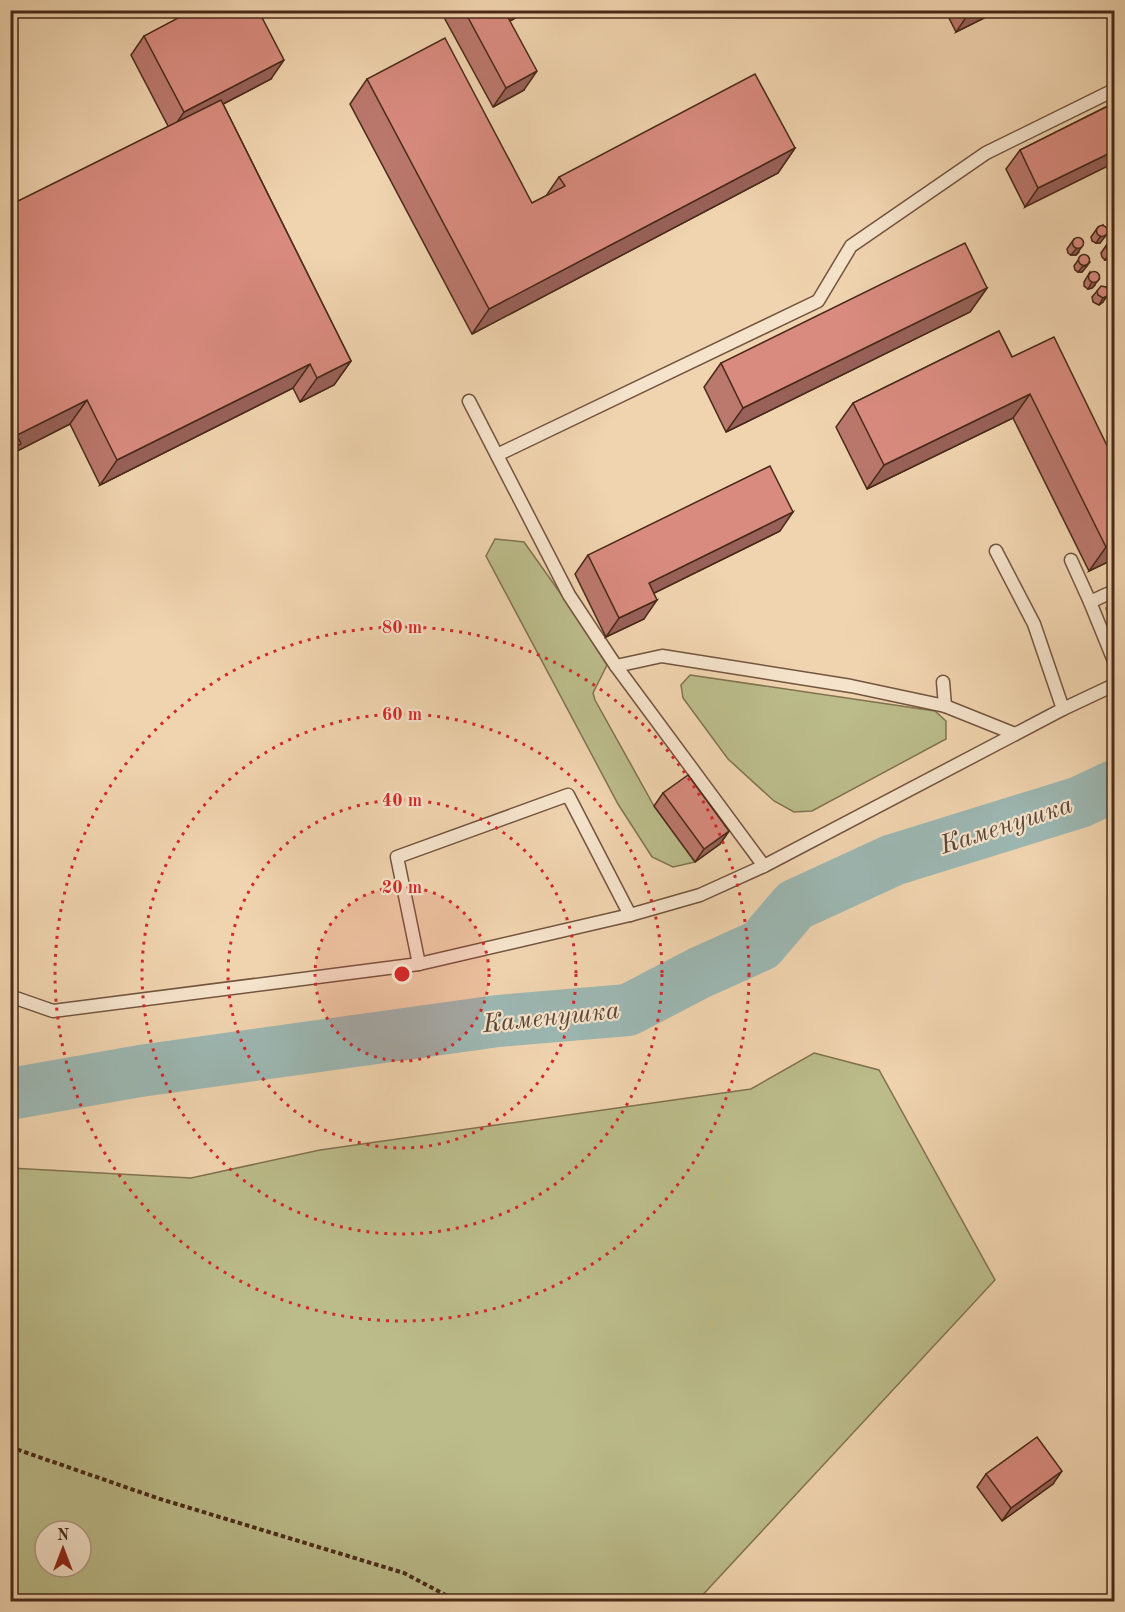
<svg xmlns="http://www.w3.org/2000/svg" width="1125" height="1612" font-family="'Old Standard TT',serif">
<rect width="100%" height="100%" fill="#f0d4af"/>
<filter id="stains"><feTurbulence type="fractalNoise" baseFrequency=".00333" numOctaves="4"/><feColorMatrix values="0 0 0 0 .2 0 0 0 0 .09 0 0 0 0 .02 0 0 0 .5 -.17"/></filter>
<radialGradient id="worn" r=".72"><stop offset=".6" stop-color="#630" stop-opacity="0"/><stop offset="1" stop-color="#630" stop-opacity=".3"/></radialGradient>
<g fill="#bbbc8a" stroke="#827251" stroke-width="1.5" fill-rule="evenodd">
<path d="M495 539 524 542 568 604 607 665 593 693 595 700 654 806 695 862 673 867 652 857 618 804 486 556Z"/>
<path d="M1114 601V639L1106 608Z"/>
<path d="M690 675 935 711 946 721V739L812 811 794 812 774 801 728 759 683 698 681 685Z"/>
<path d="M814 1053 879 1070 995 1280 697 1601H11V1168L191 1178 320 1150 751 1089ZM45 1531H81V1567H45Z"/>
</g>
<g fill="none" stroke-linecap="round" stroke-linejoin="round">
<path stroke="#9cb7b2" stroke-width="52" d="M10 1094 140 1071 498 1021 628 1010 699 973 761 945 795 905 893 860 1080 802 1114 786"/>
<g stroke="#73543e" stroke-width="15">
<g id="lane">
<path d="M469 401 569 595 616 666 764 866"/>
<path d="M497 455 818 301 851 246 986 153 1114 90"/>
<path d="M996 551 1034 624 1063 709"/>
<path d="M1071 560 1090 602"/>
<path d="M1114 591 1090 602 1114 661"/>
<path d="M616 666 662 656 851 686 945 706 1015 734"/>
<path d="M943 682 945 706"/>
<path d="M419 964 397 857 568 795 630 915"/>
<path d="M10 996 53 1011 419 964 630 915 700 895 764 866 1063 709 1114 685"/>
</g>
</g>
<path stroke="#492918" stroke-width="4" stroke-dasharray="4.5 3" stroke-linecap="butt" d="M10 1447 157 1498 404 1573 459 1602"/>
<use href="#lane" stroke="#f5e3cb" stroke-width="12"/>
</g>
<g fill="#bb786d" stroke="#492918" stroke-width="1.5">
<path d="M440 10H529L510 21 524 90 493 107Z"/>
<path d="M945 10H1000L956 32Z"/>
<path d="M144 36 271 79 223 104 351 361 334 385 300 402 293 388 100 485 70 424 17 451 168 126 131 55Z"/>
<path d="M367 79 532 203 546 196 559 177 795 148 778 173 472 334 350 104Z"/>
<path d="M1114 103 1025 207 1006 169 1020 150Z"/>
<path d="M1103 225 1100 243H1096L1092 241 1091 237 1098 227Z"/>
<path d="M1074 239 1079 252 1076 255H1071L1068 253 1067 249Z"/>
<path d="M1113 242 1110 259 1105 260 1102 257 1101 253 1108 243Z"/>
<path d="M1081 256 1090 262 1082 272H1078L1075 270 1074 266Z"/>
<path d="M1114 262V275H1112L1110 271Z"/>
<path d="M1090 272 1095 285 1092 288 1088 289 1084 286V282Z"/>
<path d="M1106 287 1103 302 1099 305 1093 302 1092 297 1097 291Z"/>
<path d="M987 288 970 312 726 432 704 387 721 363Z"/>
<path d="M999 331 1114 559 1089 571 1013 418 867 489 836 427 853 403Z"/>
<path d="M780 531 654 593 644 619 606 637 575 574 588 555Z"/>
<path d="M663 793 729 831 720 844 695 862 654 806Z"/>
<path d="M986 1474 1053 1484 1002 1521 977 1487Z"/>
</g>
<g fill="#986159" stroke="#492918" stroke-width="1.5">
<path d="M507 10H529L492 31 505 12Z"/>
<path d="M975 10H1000L956 32 969 13Z"/>
<path d="M284 60 271 79 171 131 184 112Z"/>
<path d="M537 71 524 90 493 107 506 88Z"/>
<path d="M795 148 778 173 472 334 489 309Z"/>
<path d="M1114 151V163L1025 207 1038 188Z"/>
<path d="M1108 233 1100 243H1096L1100 237Z"/>
<path d="M1083 245 1076 255H1071L1076 249Z"/>
<path d="M1110 253H1114L1110 259 1105 260Z"/>
<path d="M1083 266H1087L1082 272H1078Z"/>
<path d="M1100 278 1092 288 1088 289 1092 282Z"/>
<path d="M987 288 970 312 726 432 743 408Z"/>
<path d="M1107 296 1103 302 1099 305 1103 298Z"/>
<path d="M351 361 334 385 300 402 317 378Z"/>
<path d="M310 364 293 388 100 485 117 460Z"/>
<path d="M1030 394 1013 418 867 489 884 465Z"/>
<path d="M87 400 70 424 17 451 10 460V444L17 435Z"/>
<path d="M793 512 780 531 636 602 649 583Z"/>
<path d="M1114 543V559L1089 571 1106 547Z"/>
<path d="M657 600 644 619 606 637 619 618Z"/>
<path d="M729 831 720 844 695 862 704 849Z"/>
<path d="M1062 1471 1053 1484 1002 1521 1011 1508Z"/>
</g>
<g fill="#d98b7f" stroke="#492918" stroke-width="1.5">
<path d="M193 10H258L284 60 184 112 144 36Z"/>
<path d="M464 10H507L505 12 537 71 506 88Z"/>
<path d="M445 38 532 203 565 186 559 177 755 74 795 148 489 309 367 79Z"/>
<path d="M221 100 351 361 317 378 310 364 117 460 87 400 17 435 21 444 10 450V205Z"/>
<path d="M1114 103V151L1038 188 1020 150Z"/>
<circle cx="1102" cy="231" r="5.5"/>
<circle cx="1078" cy="243" r="5.5"/>
<path d="M1113 242 1114 243V253H1110L1107 250 1106 246 1108 243Z"/>
<path d="M965 243 987 288 743 408 721 363Z"/>
<circle cx="1084" cy="260" r="5.5"/>
<circle cx="1094" cy="277" r="5.5"/>
<path d="M1101 286 1106 287 1109 291 1107 296 1103 298 1098 295 1097 291Z"/>
<path d="M999 331 1012 357 1054 337 1114 460V543L1106 547 1030 394 884 465 853 403Z"/>
<path d="M770 466 793 512 649 583 657 600 619 618 588 555Z"/>
<path d="M688 775 729 831 704 849 663 793Z"/>
<path d="M1037 1437 1062 1471 1011 1508 986 1474Z"/>
</g>
<circle cx="402" cy="974" r="87" fill="#d62828" fill-opacity=".12"/>
<g fill="none" stroke="#d62828" stroke-width="3" stroke-dasharray="3 6">
<circle cx="402" cy="974" r="87"/>
<circle cx="402" cy="974" r="174"/>
<circle cx="402" cy="974" r="260"/>
<circle cx="402" cy="974" r="347"/>
</g>
<g text-anchor="middle" stroke-width="4.5" stroke-linejoin="round" paint-order="stroke">
<g font-size="26" font-style="italic" fill="#5a4537" stroke="#f5e3cb">
<text transform="translate(1006 824) rotate(-18)" y="9">Каменушка</text>
<text transform="translate(551 1016) rotate(-6)" y="9">Каменушка</text>
</g>
</g>
<circle cx="402" cy="974" r="9" fill="#d62828" stroke="#f5e3cb" stroke-width="3"/>
<g font-size="18" text-anchor="middle" font-weight="bold" fill="#d62828" stroke="#f5e3cb" stroke-width="4.5" stroke-linejoin="round" paint-order="stroke">
<text x="402" y="633">80 m</text>
<text x="402" y="720">60 m</text>
<text x="402" y="806">40 m</text>
<text x="402" y="893">20 m</text>
</g>
<rect width="1125" height="1612" fill="none" stroke="#f0d4af" stroke-width="36"/>
<rect x="12" y="12" width="1101" height="1588" fill="none" stroke="#492918" stroke-width="3"/>
<rect x="18" y="18" width="1089" height="1576" fill="none" stroke="#492918" stroke-width="1.5"/>
<g transform="translate(63 1549)"><circle r="28" fill="#f5e3cb" stroke="#b09983" stroke-width="1.5"/>
<path d="M0-4.5L10 22L0 15L-10 22Z" fill="#8f2418"/>
<text y="-9" font-size="16" font-weight="bold" text-anchor="middle" fill="#492918">N</text>
</g>
<rect width="100%" height="100%" filter="url(#stains)"/>
<rect width="100%" height="100%" fill="url(#worn)"/>
</svg>
